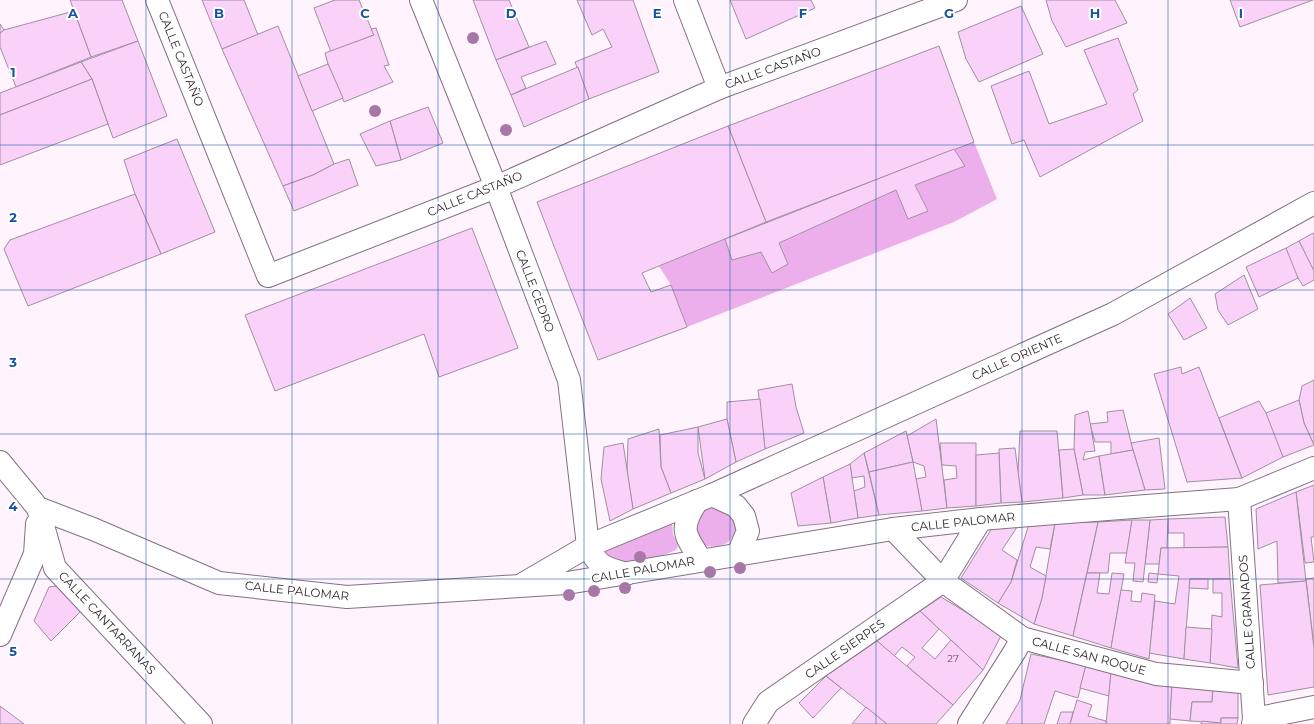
<svg xmlns="http://www.w3.org/2000/svg" width="1314" height="724" font-family="Montserrat,sans-serif">
<rect width="100%" height="100%" fill="#fff3fe"/>
<g fill="#ecafec">
<path d="M974 142 997 199 954 222 687 327 671 285 659 266 725 239 732 259 761 252 772 273 788 264 779 243 896 190 909 219 928 210 915 185 964 166 954 149Z"/>
<path d="M703 506H725C728 511 735 519 736 524 739 545 707 555 696 538 693 533 694 523 694 516Z"/>
<path d="M672 516 673 535 679 544 676 550 659 557 622 566 597 550Z"/>
</g>
<g fill="#fad1f9" stroke="#a08fa0">
<path d="M70 0H122L138 41 91 57Z"/>
<path d="M202 0H244L258 35 222 49Z"/>
<path d="M335 0H359L374 35 331 52 314 8Z"/>
<path d="M473 0H509L529 47 496 60Z"/>
<path d="M577 0H633L659 72 589 99 575 62 612 47 603 29 592 35Z"/>
<path d="M730 0H811L815 8 746 39Z"/>
<path d="M1046 0H1115L1127 23 1066 47 1052 21Z"/>
<path d="M1230 0H1313L1240 27Z"/>
<path d="M1021 6 1043 54 979 82 966 59 958 32Z"/>
<path d="M74 11 91 57 16 87 0 47V33L4 30Z"/>
<path d="M0 24 4 30 0 33Z"/>
<path d="M278 26 334 164 313 175 283 186 222 49Z"/>
<path d="M376 28 389 65 384 66 393 82 344 102 328 64 325 53 374 35 371 29Z"/>
<path d="M1118 38 1138 90 1133 94 1143 121 1040 177 1024 140 1012 144 991 86 1029 71 1049 124 1107 104 1084 50Z"/>
<path d="M138 41 167 116 113 138 92 79 81 62Z"/>
<path d="M546 41 556 64 521 77 526 88 511 95 496 60Z"/>
<path d="M939 46 974 142 766 222 728 126Z"/>
<path d="M81 62 92 79 0 115V93Z"/>
<path d="M328 64 343 98 312 111 298 76Z"/>
<path d="M578 67 589 99 524 127 511 95Z"/>
<path d="M92 79 108 124 0 165V115Z"/>
<path d="M428 107 443 143 401 160 390 121Z"/>
<path d="M390 121 401 160 376 166 360 134Z"/>
<path d="M728 126 766 222 642 273 651 292 671 285 687 327 598 360 537 202Z"/>
<path d="M177 139 215 232 161 254 135 194 124 160Z"/>
<path d="M954 149 965 166 915 185 928 211 908 219 896 190 779 243 788 264 772 273 761 252 732 260 725 239Z"/>
<path d="M349 159 358 185 294 211 283 186 313 175 334 164Z"/>
<path d="M135 194 161 254 28 306 4 249 10 240Z"/>
<path d="M472 228 518 348 439 377 424 334 275 391 245 315Z"/>
<path d="M1313 233 1314 235V272L1299 241Z"/>
<path d="M1299 241 1314 271V280L1303 286 1290 265 1286 248Z"/>
<path d="M1286 248 1298 278 1259 297 1246 267Z"/>
<path d="M1244 275 1258 309 1228 325 1218 310 1215 294Z"/>
<path d="M1190 298 1207 328 1184 340 1168 314Z"/>
<path d="M1181 367 1182 374 1199 367 1242 478 1187 482 1154 374Z"/>
<path d="M1314 380V445L1304 423 1299 400 1302 386Z"/>
<path d="M792 384 796 407 804 433 765 449 758 390Z"/>
<path d="M760 399 765 449 736 462 727 419V402Z"/>
<path d="M1299 400 1304 423 1314 445 1283 457 1270 435 1266 413Z"/>
<path d="M1259 401 1266 413 1283 457 1242 478 1219 418Z"/>
<path d="M1123 410 1133 450 1111 454V442H1095L1090 424 1108 422 1107 412Z"/>
<path d="M1088 411 1095 451 1085 452 1083 460 1099 456 1105 495H1083L1074 449 1075 415Z"/>
<path d="M727 419 736 462 705 479 698 427Z"/>
<path d="M936 419 947 508 922 511 916 479 926 477 924 466 913 462 907 436Z"/>
<path d="M698 427V453L705 479 671 493 661 467 660 435Z"/>
<path d="M659 429 661 467 671 493 633 509 627 472 628 439Z"/>
<path d="M906 431 913 462 869 472 864 453Z"/>
<path d="M1020 431H1057L1063 498 1022 502 1018 473Z"/>
<path d="M1159 438 1165 489 1145 490 1131 443Z"/>
<path d="M623 443 633 509 610 521 601 479 604 447Z"/>
<path d="M940 443H976V506L947 508 944 480 957 478 956 466 942 465Z"/>
<path d="M1015 448 1022 502 1001 503 999 449Z"/>
<path d="M1074 449 1083 495 1063 498 1059 450Z"/>
<path d="M1133 450 1145 490 1105 495 1099 456Z"/>
<path d="M864 453 879 515 858 518 854 491 865 487 864 476 852 478 850 464Z"/>
<path d="M999 453 1001 503 976 506V455Z"/>
<path d="M913 462 922 511 879 515 869 472Z"/>
<path d="M850 464 858 518 831 523 823 477Z"/>
<path d="M823 477 831 523 798 526 791 493Z"/>
<path d="M1314 485V537H1311L1314 562 1305 563 1296 492Z"/>
<path d="M1296 492 1306 581 1278 583 1277 541 1258 549 1256 509Z"/>
<path d="M1225 517 1228 547 1184 548V533H1168V519Z"/>
<path d="M1168 519 1167 548H1161L1159 564H1145L1150 520Z"/>
<path d="M1132 520 1127 553H1110L1108 573H1087L1098 522Z"/>
<path d="M1132 520H1150L1143 582 1133 581 1135 563H1125Z"/>
<path d="M1098 522 1073 636 1034 624 1042 598 1055 523Z"/>
<path d="M1055 523 1050 549 1036 547 1030 567 1046 576 1042 598 1034 624 998 603 1011 582 1029 524Z"/>
<path d="M1019 524 1002 550 1017 560 1011 582 998 603 961 578 994 525Z"/>
<path d="M1228 547 1230 579H1190L1184 659 1149 653 1155 601 1175 604 1179 576 1158 574 1161 548Z"/>
<path d="M1087 573H1100L1097 593 1109 594 1112 573 1124 574 1111 648 1073 636Z"/>
<path d="M1149 573 1158 574 1157 583 1148 582Z"/>
<path d="M1314 578V648L1306 579Z"/>
<path d="M1190 579H1208V589L1189 588Z"/>
<path d="M1213 579H1230L1238 668 1210 663 1212 615 1222 617V593H1213Z"/>
<path d="M1306 581 1314 648V687L1268 695 1260 585Z"/>
<path d="M64 585 84 608 51 641 34 621 49 587Z"/>
<path d="M1121 590 1132 591 1131 601 1141 602 1142 593 1155 595 1149 659 1111 648Z"/>
<path d="M941 597 1002 634 983 670 920 611Z"/>
<path d="M920 611 939 629 922 648 935 659 951 640 983 670 953 705 907 666 915 657 902 647 894 656 877 641Z"/>
<path d="M1186 627 1212 629 1210 663 1184 659Z"/>
<path d="M877 641 953 705 936 724H887L826 676Z"/>
<path d="M1031 654 1086 665 1078 698 1055 691 1044 724H1006L1020 700Z"/>
<path d="M1086 665 1111 672 1109 696 1080 688Z"/>
<path d="M1111 672 1172 683 1170 724H1106Z"/>
<path d="M826 676 841 688 813 718 799 703Z"/>
<path d="M1172 683 1213 687 1212 702H1192L1190 721 1170 719Z"/>
<path d="M1213 687 1238 690V718H1221V723L1190 721 1192 702H1212Z"/>
<path d="M1077 700 1092 705 1088 716 1106 721V724H1070Z"/>
<path d="M0 706 24 724H0Z"/>
<path d="M866 707 887 724H852Z"/>
<path d="M1061 712H1073L1070 724H1057Z"/>
<path d="M1221 718H1238L1237 724H1201L1202 721 1221 723Z"/>
</g>
<g fill="none" stroke-linecap="round" stroke-linejoin="round">
<g stroke="#837282" stroke-width="24">
<g id="minor">
<path d="M157 0 268 276 496 187 719 88 956 0"/>
<path d="M421 0 496 187 569 380 588 546C599 568 604 567 626 574"/>
<path d="M685 0 719 88"/>
<path d="M0 462 38 508 93 529 219 583 347 597 567 583 893 529 981 519 1055 513 1239 499 1314 468"/>
<path d="M712 495 736 506 744 516 748 531 738 554"/>
<path d="M1239 499 1254 719 1253 724"/>
<path d="M697 501C679 529 684 534 701 560"/>
<path d="M38 508 55 568 201 724"/>
<path d="M893 529 943 581 1022 638 1156 674 1252 683"/>
<path d="M523 584 588 546 712 495 1113 314 1314 203"/>
<path d="M0 635 35 554 37 524"/>
<path d="M1254 719 1314 707"/>
<path d="M754 724 768 702 943 581 981 519"/>
<path d="M969 724 1015 651 1022 638"/>
</g>
</g>
<use href="#minor" stroke="#fff" stroke-width="22"/>
</g>
<g fill="#a777a8">
<circle cx="473" cy="38" r="6"/>
<circle cx="375" cy="111" r="6"/>
<circle cx="506" cy="130" r="6"/>
<circle cx="640" cy="557" r="6"/>
<circle cx="740" cy="568" r="6"/>
<circle cx="710" cy="572" r="6"/>
<circle cx="625" cy="588" r="6"/>
<circle cx="594" cy="591" r="6"/>
<circle cx="569" cy="595" r="6"/>
</g>
<path fill="none" stroke="#1653a4" stroke-width="1" stroke-opacity="0.55" d="M146 0V724M292 0V724M438 0V724M584 0V724M730 0V724M876 0V724M1022 0V724M1168 0V724M0 145H1314M0 290H1314M0 434H1314M0 579H1314"/>
<g text-anchor="middle" stroke-width="4" stroke-linejoin="round" paint-order="stroke">
<g font-size="10" fill="#635463">
<text x="953" y="662">27</text>
</g>
<g font-size="12" fill="#312a31" stroke="#fff">
<text transform="translate(181 59) rotate(68)" y="4">CALLE CASTAÑO</text>
<text transform="translate(773 68) rotate(-20)" y="4">CALLE CASTAÑO</text>
<text transform="translate(475 194) rotate(-22)" y="4">CALLE CASTAÑO</text>
<text transform="translate(535 291) rotate(69)" y="4">CALLE CEDRO</text>
<text transform="translate(1017 357) rotate(-24)" y="4">CALLE ORIENTE</text>
<text transform="translate(963 522) rotate(-6)" y="4">CALLE PALOMAR</text>
<text transform="translate(643 570) rotate(-10)" y="4">CALLE PALOMAR</text>
<text transform="translate(297 591) rotate(6)" y="4">CALLE PALOMAR</text>
<text transform="translate(1247 612) rotate(-94)" y="4">CALLE GRANADOS</text>
<text transform="translate(107 623) rotate(47)" y="4">CALLE CANTARRANAS</text>
<text transform="translate(845 649) rotate(-35)" y="4">CALLE SIERPES</text>
<text transform="translate(1089 656) rotate(15)" y="4">CALLE SAN ROQUE</text>
</g>
</g>
<g font-size="13" text-anchor="middle" font-weight="bold" fill="#1653a4" stroke="#fff" stroke-width="4" stroke-linejoin="round" paint-order="stroke">
<text x="73" y="18">A</text>
<text x="219" y="18">B</text>
<text x="365" y="18">C</text>
<text x="511" y="18">D</text>
<text x="657" y="18">E</text>
<text x="803" y="18">F</text>
<text x="949" y="18">G</text>
<text x="1095" y="18">H</text>
<text x="1241" y="18">I</text>
<text x="13" y="77">1</text>
<text x="13" y="222">2</text>
<text x="13" y="367">3</text>
<text x="13" y="511">4</text>
<text x="13" y="656">5</text>
</g>
</svg>
